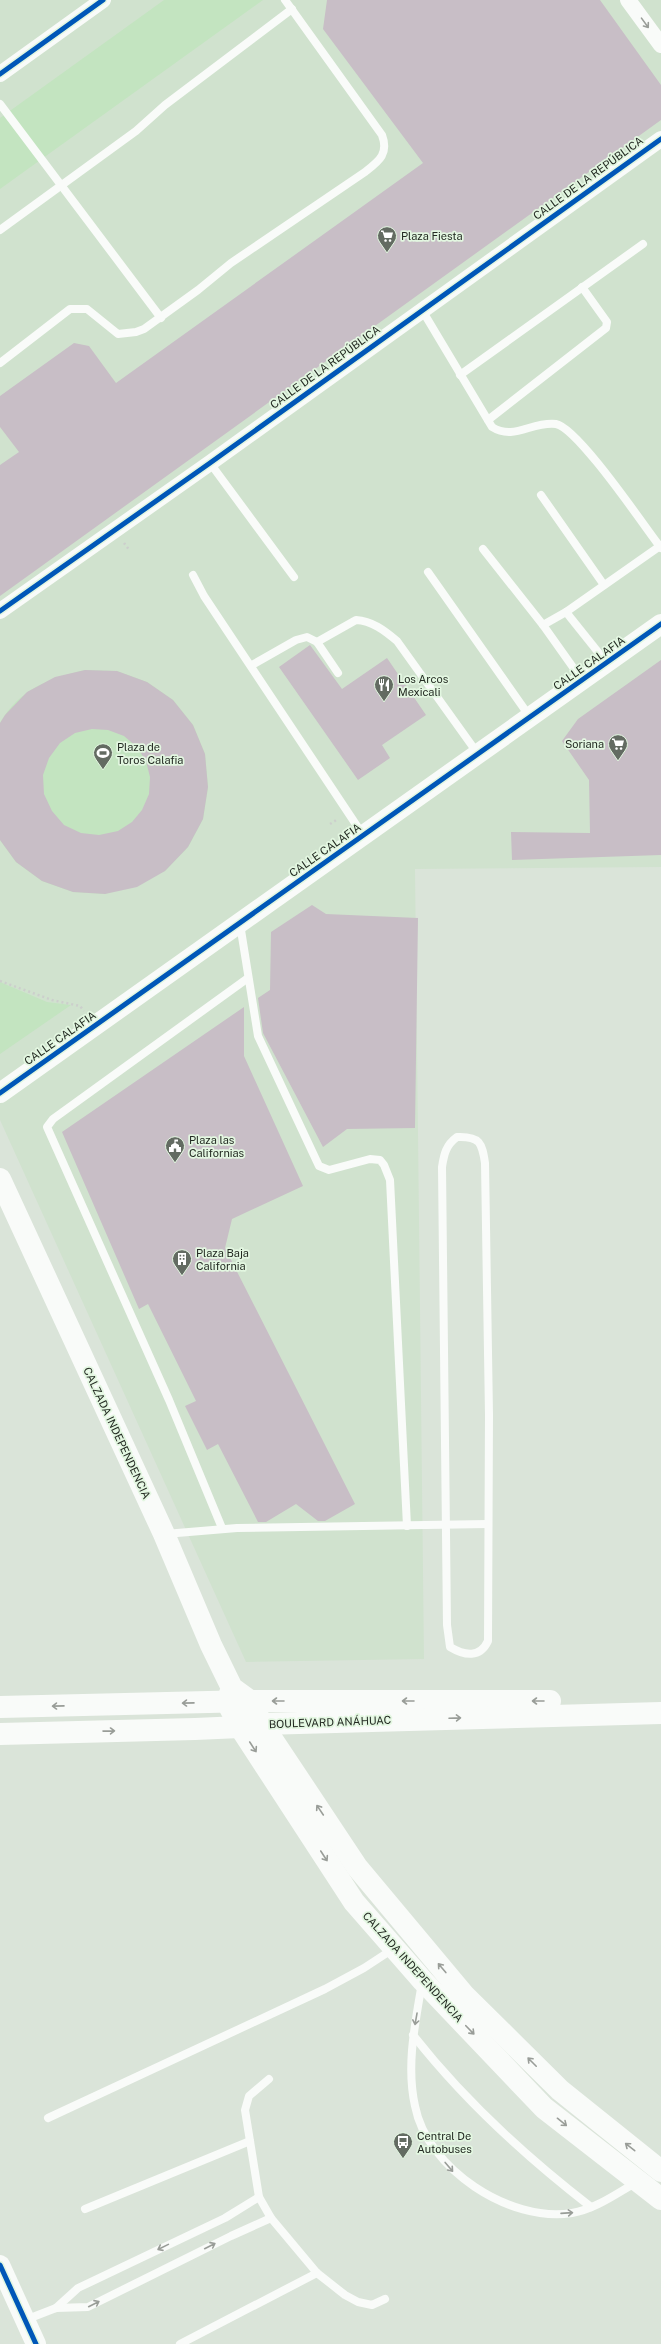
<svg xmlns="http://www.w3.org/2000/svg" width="661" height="2344" font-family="'Public Sans',sans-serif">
<rect width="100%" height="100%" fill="#dae4d9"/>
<path fill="#d0e2ce" d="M0 0H661V867L415 869 424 1659 246 1662 0 1120Z"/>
<g fill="#c3e4c0">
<path d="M164 0H263L0 189V118Z"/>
<path d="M85 670 117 671 147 682 173 700 193 725 205 754 208 787 203 819 188 847 165 871 105 894 73 892 42 881 16 862 0 840V723C19 689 50 678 85 670Z"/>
<path d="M0 982 47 1002 71 1005 0 1054Z"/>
</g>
<g fill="#c8bec6" fill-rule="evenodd">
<path d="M327 0H600L661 85V120L0 596V465L19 452 0 427V396L74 343 89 346 116 383 423 163 323 29Z"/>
<path d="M310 645 342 689 387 658 426 715 382 745 390 758 358 780 279 667Z"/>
<path d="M661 660V855L512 860 511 832 590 833 589 780 562 741 578 719Z"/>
<path d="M85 670 117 671 147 682 173 700 193 725 205 754 208 787 203 819 188 847 165 871 137 887 105 894 73 892 42 881 16 862 0 840V723L5 715 27 692 55 677ZM92 729 108 730 124 736 137 747 146 761 150 777 149 794 142 810 132 822 118 831 99 835 81 833 64 825 52 811 44 794 43 775 49 758 60 743 75 733Z"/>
<path d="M312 905 326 914 418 918 415 1128 347 1129 323 1147 263 1033 258 998 270 990 271 932Z"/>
<path d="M244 1007V1056L303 1186 232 1219 225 1248 355 1504 325 1521H318L296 1504 266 1522H258L218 1444 207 1450 185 1406 196 1401 148 1304 139 1309 62 1132Z"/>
</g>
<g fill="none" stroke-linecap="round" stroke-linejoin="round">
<g stroke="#cccfcc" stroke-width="2.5" stroke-dasharray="2 3" stroke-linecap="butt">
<path d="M124 543 130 551"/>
<path d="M330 824 338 819"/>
<path d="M0 981 52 1000 80 1006 84 1011"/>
</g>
<g stroke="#f9fbf9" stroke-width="8">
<path d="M0 104 161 318"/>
<path d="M0 230 136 131 165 105 292 9"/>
<path d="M422 310 492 427C514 441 532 421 556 424 578 428 644 526 661 548"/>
<path d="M0 363 70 309H87L118 334 136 332 144 329 198 290 231 263 365 172C379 161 389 154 382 135L285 0"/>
<path d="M460 375 643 244"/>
<path d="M488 420 606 328 607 322 582 287"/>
<path d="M210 463 294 577"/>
<path d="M541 495 604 585"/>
<path d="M483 549 543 625"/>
<path d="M428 572 530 717"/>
<path d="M193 575 204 596 363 835"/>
<path d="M566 612 606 662"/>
<path d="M317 642 356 620C372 621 384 630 397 641L478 754"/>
<path d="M252 665 296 640 307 637 317 642 338 673"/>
<path d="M582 680 543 625 566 612 660 546"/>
<path d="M240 924 258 1036 319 1166 329 1170 370 1159 380 1160 384 1165 390 1180 407 1526"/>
<path d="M457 1137C480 1136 482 1143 485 1163L489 1415 488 1641C480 1658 465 1656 450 1647L447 1625 442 1167C444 1154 446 1145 457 1137Z"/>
<path d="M222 1528 169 1400 47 1127 53 1119 248 978"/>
<path d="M165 1534 237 1528 488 1524"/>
<path d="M422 1983C415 2024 406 2066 415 2106 427 2169 510 2223 572 2213 596 2209 617 2193 637 2182"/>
<path d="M413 2035C464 2100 525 2156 591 2207"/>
<path d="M269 2079 249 2096 245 2110 259 2197 271 2218 317 2273 345 2295 358 2302 372 2305 385 2299"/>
<path d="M48 2118 325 1989 364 1968 393 1949"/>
<path d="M85 2209 250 2141"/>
<path d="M56 2308 78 2288 225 2218 259 2197"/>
<path d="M25 2320 56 2308 88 2307 231 2236 271 2218"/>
<path d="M180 2344 317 2273"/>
</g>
<g stroke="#f9fbf9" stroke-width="16">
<path d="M628 0 661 45"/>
<path d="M0 74 103 0"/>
<path d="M0 611 210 463 661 139"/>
</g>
<g stroke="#f9fbf9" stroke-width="20">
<path d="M0 1093 661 624"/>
<path d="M0 2265 36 2344"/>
</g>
<g stroke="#f9fbf9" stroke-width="22">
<path d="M0 1707 250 1701H550"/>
<path d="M0 1734 195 1729 240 1727 262 1724 661 1713"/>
</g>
<g stroke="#f9fbf9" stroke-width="22">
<path d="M0 1179 164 1534 211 1645 232 1688 250 1701 262 1724 357 1867 464 1995 560 2090 661 2171"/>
<path d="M232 1688 227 1702 240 1727 354 1902 423 1981 544 2108 661 2199"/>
</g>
<g stroke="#e3f7e1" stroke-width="8">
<g id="cycleway">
<path d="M0 74 103 0"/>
<path d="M0 611 210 463 661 139"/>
<path d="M0 1093 661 624"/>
<path d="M0 2265 36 2344"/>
</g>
</g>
<use href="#cycleway" stroke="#0057b8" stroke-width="5"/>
</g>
<defs><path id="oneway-shaft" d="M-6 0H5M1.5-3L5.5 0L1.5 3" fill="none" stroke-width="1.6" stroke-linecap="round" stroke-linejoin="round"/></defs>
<g stroke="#999d98">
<use href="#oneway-shaft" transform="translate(645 23) rotate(54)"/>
<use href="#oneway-shaft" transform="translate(278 1701) rotate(180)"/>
<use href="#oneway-shaft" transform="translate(408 1701) rotate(180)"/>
<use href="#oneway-shaft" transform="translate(538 1701) rotate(180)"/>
<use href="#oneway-shaft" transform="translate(188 1703) rotate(179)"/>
<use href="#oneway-shaft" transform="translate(58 1706) rotate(179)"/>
<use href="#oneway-shaft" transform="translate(455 1718) rotate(-2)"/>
<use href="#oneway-shaft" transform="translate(109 1731) rotate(-1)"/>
<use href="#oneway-shaft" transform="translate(253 1747) rotate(57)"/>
<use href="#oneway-shaft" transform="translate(320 1810) rotate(-124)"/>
<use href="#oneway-shaft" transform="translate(324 1856) rotate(57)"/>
<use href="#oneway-shaft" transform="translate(442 1968) rotate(-130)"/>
<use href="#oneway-shaft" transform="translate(416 2019) rotate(100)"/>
<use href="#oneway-shaft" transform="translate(470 2030) rotate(46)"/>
<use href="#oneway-shaft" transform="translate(532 2062) rotate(-135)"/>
<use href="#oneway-shaft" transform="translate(562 2122) rotate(39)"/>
<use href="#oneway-shaft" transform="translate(630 2147) rotate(-142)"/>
<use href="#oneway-shaft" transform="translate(449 2167) rotate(50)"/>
<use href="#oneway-shaft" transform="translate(567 2213) rotate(-4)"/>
<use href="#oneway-shaft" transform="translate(210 2246) rotate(-27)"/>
<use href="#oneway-shaft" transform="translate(163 2247) rotate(154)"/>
<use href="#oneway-shaft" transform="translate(94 2304) rotate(-27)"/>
</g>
<defs>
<g id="supermarket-pin" transform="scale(1)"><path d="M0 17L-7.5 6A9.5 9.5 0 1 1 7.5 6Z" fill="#636b62" stroke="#e3f7e1"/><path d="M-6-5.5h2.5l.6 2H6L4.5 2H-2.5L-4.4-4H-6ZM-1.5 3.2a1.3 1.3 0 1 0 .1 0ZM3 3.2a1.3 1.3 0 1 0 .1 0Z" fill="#fff"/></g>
<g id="restaurant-pin" transform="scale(1)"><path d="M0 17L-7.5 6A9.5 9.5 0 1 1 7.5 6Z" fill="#636b62" stroke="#e3f7e1"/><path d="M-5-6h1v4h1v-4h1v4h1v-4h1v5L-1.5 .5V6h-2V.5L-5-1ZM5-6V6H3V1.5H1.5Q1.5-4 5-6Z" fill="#fff"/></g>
<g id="stadium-pin" transform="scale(1)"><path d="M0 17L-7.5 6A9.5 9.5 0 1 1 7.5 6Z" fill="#636b62" stroke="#e3f7e1"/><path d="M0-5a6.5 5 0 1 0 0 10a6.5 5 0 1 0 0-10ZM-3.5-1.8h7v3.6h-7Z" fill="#fff"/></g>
<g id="civic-pin" transform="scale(1)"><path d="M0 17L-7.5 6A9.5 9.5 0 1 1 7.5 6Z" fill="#636b62" stroke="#e3f7e1"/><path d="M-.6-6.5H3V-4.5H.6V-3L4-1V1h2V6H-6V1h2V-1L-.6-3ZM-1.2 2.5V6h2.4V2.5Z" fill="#fff"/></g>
<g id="building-pin" transform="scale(1)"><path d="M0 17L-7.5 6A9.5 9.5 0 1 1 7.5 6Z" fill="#636b62" stroke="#e3f7e1"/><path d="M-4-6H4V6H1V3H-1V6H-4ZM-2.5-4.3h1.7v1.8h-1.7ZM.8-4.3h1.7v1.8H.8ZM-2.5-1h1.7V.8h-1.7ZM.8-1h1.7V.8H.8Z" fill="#fff"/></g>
<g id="bus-pin" transform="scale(1)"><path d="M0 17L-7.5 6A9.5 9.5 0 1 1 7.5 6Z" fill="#636b62" stroke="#e3f7e1"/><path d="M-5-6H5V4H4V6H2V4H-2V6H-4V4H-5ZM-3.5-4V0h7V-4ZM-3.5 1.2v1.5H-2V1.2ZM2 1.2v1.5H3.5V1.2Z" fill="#fff"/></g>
</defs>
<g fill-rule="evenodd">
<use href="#supermarket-pin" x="387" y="236"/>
<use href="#restaurant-pin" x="384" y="685"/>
<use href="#supermarket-pin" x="618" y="744"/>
<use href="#stadium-pin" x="103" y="753"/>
<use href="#civic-pin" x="175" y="1146"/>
<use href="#building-pin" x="182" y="1259"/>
<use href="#bus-pin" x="403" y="2142"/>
</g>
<g text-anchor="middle" stroke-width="3.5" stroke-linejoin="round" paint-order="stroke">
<g font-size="11" fill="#232a22" stroke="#e3f7e1">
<text transform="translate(588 178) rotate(-36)" y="4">CALLE DE LA REPÚBLICA</text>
<text transform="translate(325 367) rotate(-36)" y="4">CALLE DE LA REPÚBLICA</text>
<text transform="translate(589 663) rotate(-35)" y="4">CALLE CALAFIA</text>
<text transform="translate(325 850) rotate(-35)" y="4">CALLE CALAFIA</text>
<text transform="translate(60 1038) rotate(-35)" y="4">CALLE CALAFIA</text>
<text transform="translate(117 1433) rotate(65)" y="4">CALZADA INDEPENDENCIA</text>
<text transform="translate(330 1722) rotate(-2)" y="4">BOULEVARD ANÁHUAC</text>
<text transform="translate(413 1967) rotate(48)" y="4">CALZADA INDEPENDENCIA</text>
</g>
<g font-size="11" fill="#232a22" stroke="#e3f7e1" text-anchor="start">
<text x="401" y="240">Plaza Fiesta</text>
<text x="398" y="683">Los Arcos<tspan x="398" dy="13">Mexicali</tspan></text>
<text x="604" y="748" text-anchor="end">Soriana</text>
<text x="117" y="751">Plaza de<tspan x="117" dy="13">Toros Calafia</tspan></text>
<text x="189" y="1144">Plaza las<tspan x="189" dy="13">Californias</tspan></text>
<text x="196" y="1257">Plaza Baja<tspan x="196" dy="13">California</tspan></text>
<text x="417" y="2140">Central De<tspan x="417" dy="13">Autobuses</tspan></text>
</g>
</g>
</svg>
